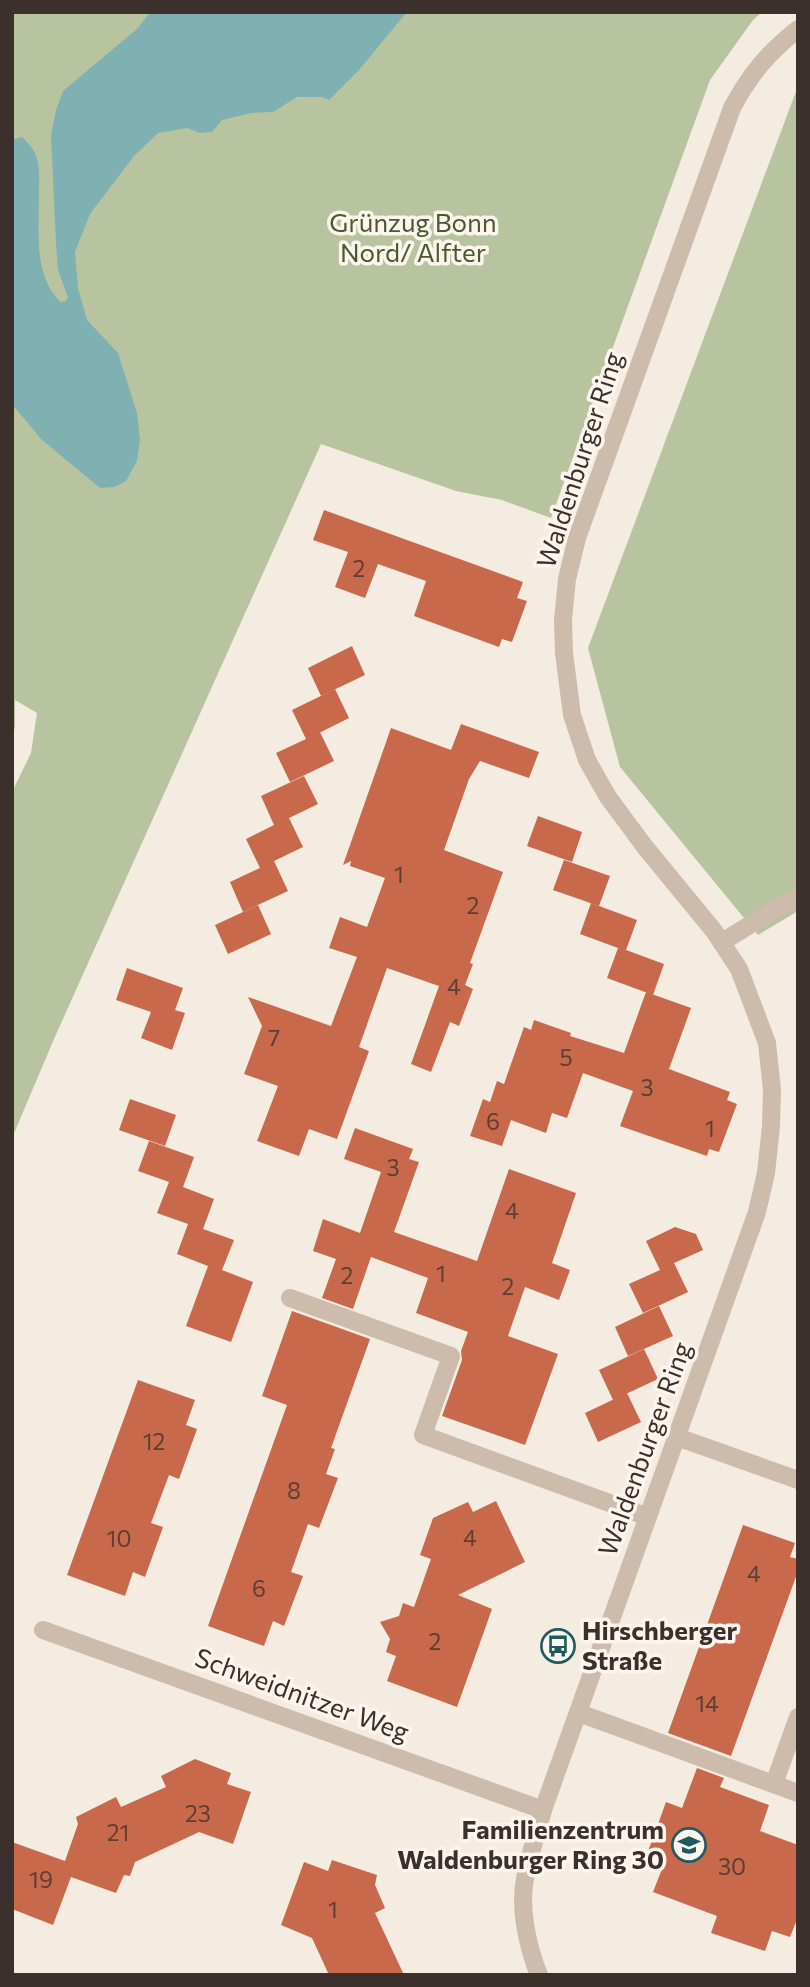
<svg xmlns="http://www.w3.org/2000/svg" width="810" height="1987" font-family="Commissioner,sans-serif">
<rect width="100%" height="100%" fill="#f4ebe1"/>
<g fill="#b8c4a0">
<path d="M12 12H762L753 20 710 80 551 518 502 500 456 491 321 444 54 1039 12 1138V792L31 753 37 713 15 700V726L12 740Z"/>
<path d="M798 86V911L758 935 620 767 588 648Z"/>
</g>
<path fill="#7fb0b2" d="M150 12H407L359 70 329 100 322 97H297L273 112 251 113 222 120 212 132 200 133 187 128 158 133 134 156 90 214 75 252 78 288 87 320 118 353 137 413 140 440 137 461 126 481 114 487 100 488 41 439 12 404V140L22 137C29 144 35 150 37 159 40 168 39 178 39 187 40 224 31 275 61 302L66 301 68 297 58 270 56 243 51 136 56 110 63 91 138 28Z"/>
<g fill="#c8694b">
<path d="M324 510 523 582 517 598 527 601 512 642 502 639 499 647 414 616 426 581 378 564 365 598 335 587 348 552 313 540Z"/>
<path d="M352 646 365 675 321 696 308 668Z"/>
<path d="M335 689 349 718 313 736 320 732 334 761 290 782 276 753 306 739 292 710Z"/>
<path d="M461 724 539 752 529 778 480 761 469 779 444 850 503 872 470 963 473 964 465 985 473 989 459 1026 450 1022 431 1072 411 1064 439 986 387 968 359 1047 369 1051 337 1139 309 1129 299 1156 257 1141 278 1086 244 1074 262 1026 248 997 331 1026 357 957 329 948 340 917 367 927 385 878 350 866 351 861 343 865 391 728 451 750Z"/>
<path d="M304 776 318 804 289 818 303 847 274 861 288 891 243 912 230 882 260 868 246 839 274 825 261 796Z"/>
<path d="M538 816 582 832 572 862 527 846Z"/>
<path d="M564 860 610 876 599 906 553 890Z"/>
<path d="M591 903 637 920 626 950 664 964 653 995 607 978 618 948 580 934Z"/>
<path d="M258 905 271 934 228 954 215 925Z"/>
<path d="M127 968 183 988 175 1010 185 1013 172 1050 141 1038 151 1012 116 1000Z"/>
<path d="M646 992 691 1008 669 1069 730 1092 727 1100 737 1104 719 1152 709 1149 707 1156 620 1126 633 1091 583 1073 567 1118 552 1113 546 1133 511 1120 502 1146 470 1136 483 1099 490 1102 497 1081 504 1084 524 1027 531 1030 534 1020 571 1033 570 1036 624 1053Z"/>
<path d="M130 1099 176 1115 165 1146 119 1130Z"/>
<path d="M355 1128 413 1149 409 1159 419 1162 394 1232 477 1261 509 1169 576 1193 552 1263 570 1270 559 1300 525 1287 508 1336 558 1354 525 1445 442 1416 462 1360 461 1351 468 1332 416 1313 428 1278 371 1257 353 1309 322 1298 336 1259 313 1251 323 1219 360 1233 381 1172 344 1159Z"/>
<path d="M149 1141 194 1157 183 1187 214 1199 203 1229 234 1240 222 1270 253 1282 231 1342 186 1326 208 1266 177 1254 188 1224 157 1213 169 1182 138 1171Z"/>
<path d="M675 1227 696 1234 703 1250 674 1263 688 1292 643 1313 629 1284 660 1270 646 1241Z"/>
<path d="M659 1306 673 1336 628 1356 615 1327Z"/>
<path d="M292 1311 370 1339 331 1448 335 1449 326 1474 338 1478 319 1528 308 1524 291 1572 303 1576 284 1626 273 1621 264 1646 208 1626 287 1405 262 1396Z"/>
<path d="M644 1349 658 1379 613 1400 599 1370Z"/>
<path d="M138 1380 195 1400 186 1425 197 1429 179 1479 169 1475 151 1523 163 1527 145 1577 133 1572 125 1596 67 1575Z"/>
<path d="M627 1393 641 1422 598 1442 585 1413Z"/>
<path d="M496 1501 525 1562 458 1595 492 1609 457 1707 387 1681 396 1656 386 1652 390 1639 380 1622 399 1616 403 1603 414 1607 431 1559 420 1555 433 1518 468 1502 473 1512Z"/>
<path d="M743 1525 795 1543 790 1557 798 1559V1571L731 1756 668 1733Z"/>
<path d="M195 1759 231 1773 227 1784 251 1792 233 1844 199 1832 135 1862 130 1876 124 1875 116 1893 71 1877 53 1925 12 1909V1842L65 1861 78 1824 76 1817 116 1797 121 1807 166 1787 161 1776Z"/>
<path d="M697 1768 724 1778 720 1787 769 1805 760 1831 798 1845V1917L790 1937 772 1931 765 1951 711 1933 717 1916 653 1892 664 1864 646 1857 666 1802 682 1808Z"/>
<path d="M332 1860 377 1875 375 1885 385 1908 375 1913 404 1975H329L312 1938 281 1925 304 1862 328 1871Z"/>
</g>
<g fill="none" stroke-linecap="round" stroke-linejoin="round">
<g stroke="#cdbbac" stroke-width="18">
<path d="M722 942 779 907 798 898"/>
<path d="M290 1298 451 1356 423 1435 648 1517"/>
<path d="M579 1713 798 1793"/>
<path d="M774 1784 798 1717"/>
</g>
<g stroke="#cdbbac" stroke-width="18">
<path d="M677 1437 798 1480"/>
<path d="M43 1630 543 1810"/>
<path d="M539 1975C528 1948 519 1908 525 1879 529 1856 537 1833 543 1810L757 1212 766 1173 771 1126 772 1090 767 1043 739 969 714 931 645 847 608 797 587 760 572 715 564 653 563 620 567 579 577 538 732 108C750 74 768 53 798 29"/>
</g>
</g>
<defs>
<g id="bus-ring" transform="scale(1.75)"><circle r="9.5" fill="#fbf5ee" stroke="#1f5a5e" stroke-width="1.5"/><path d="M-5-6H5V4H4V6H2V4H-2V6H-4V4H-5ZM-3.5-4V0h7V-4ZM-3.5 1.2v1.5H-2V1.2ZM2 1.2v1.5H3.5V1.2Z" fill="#1f5a5e"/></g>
<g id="school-ring" transform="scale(1.75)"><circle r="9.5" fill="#fbf5ee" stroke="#1f5a5e" stroke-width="1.5"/><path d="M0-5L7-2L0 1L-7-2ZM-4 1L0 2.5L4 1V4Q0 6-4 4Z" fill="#1f5a5e"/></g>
</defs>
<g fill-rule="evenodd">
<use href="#bus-ring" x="558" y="1646"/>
<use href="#school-ring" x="689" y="1845"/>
</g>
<g text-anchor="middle" stroke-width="7" stroke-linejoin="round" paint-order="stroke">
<g font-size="23" fill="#5e3e33">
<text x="359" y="577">2</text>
<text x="399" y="883">1</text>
<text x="473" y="914">2</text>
<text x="454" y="995">4</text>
<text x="274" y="1046">7</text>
<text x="566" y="1066">5</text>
<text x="647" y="1096">3</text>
<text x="493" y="1130">6</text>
<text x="710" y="1137">1</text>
<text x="393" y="1176">3</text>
<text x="512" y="1219">4</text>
<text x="441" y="1282">1</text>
<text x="347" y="1284">2</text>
<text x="508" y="1295">2</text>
<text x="154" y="1450">12</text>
<text x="294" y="1499">8</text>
<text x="470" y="1546">4</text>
<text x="119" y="1547">10</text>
<text x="754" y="1582">4</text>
<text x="259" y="1597">6</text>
<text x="435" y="1650">2</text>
<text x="707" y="1712">14</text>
<text x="198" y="1822">23</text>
<text x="118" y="1841">21</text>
<text x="732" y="1875">30</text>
<text x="41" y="1888">19</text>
<text x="333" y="1918">1</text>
</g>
<g font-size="26" fill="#4a5a2e" stroke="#fbf5ee">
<text x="413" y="232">Grünzug Bonn<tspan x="413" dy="30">Nord/ Alfter</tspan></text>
</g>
<g font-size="26" fill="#3b302b" stroke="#fbf5ee">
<text transform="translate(580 460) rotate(-72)" y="9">Waldenburger Ring</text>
<text transform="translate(645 1449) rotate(-70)" y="9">Waldenburger Ring</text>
<text transform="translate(302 1695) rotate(20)" y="9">Schweidnitzer Weg</text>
</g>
<g font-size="26" font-weight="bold" fill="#3b302b" stroke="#fbf5ee" text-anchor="start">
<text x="582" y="1640">Hirschberger<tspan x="582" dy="30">Straße</tspan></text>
<text x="664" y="1839" text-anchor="end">Familienzentrum<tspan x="664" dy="30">Waldenburger Ring 30</tspan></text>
</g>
</g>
<rect width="810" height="1987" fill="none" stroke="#3b302b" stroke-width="28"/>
</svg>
